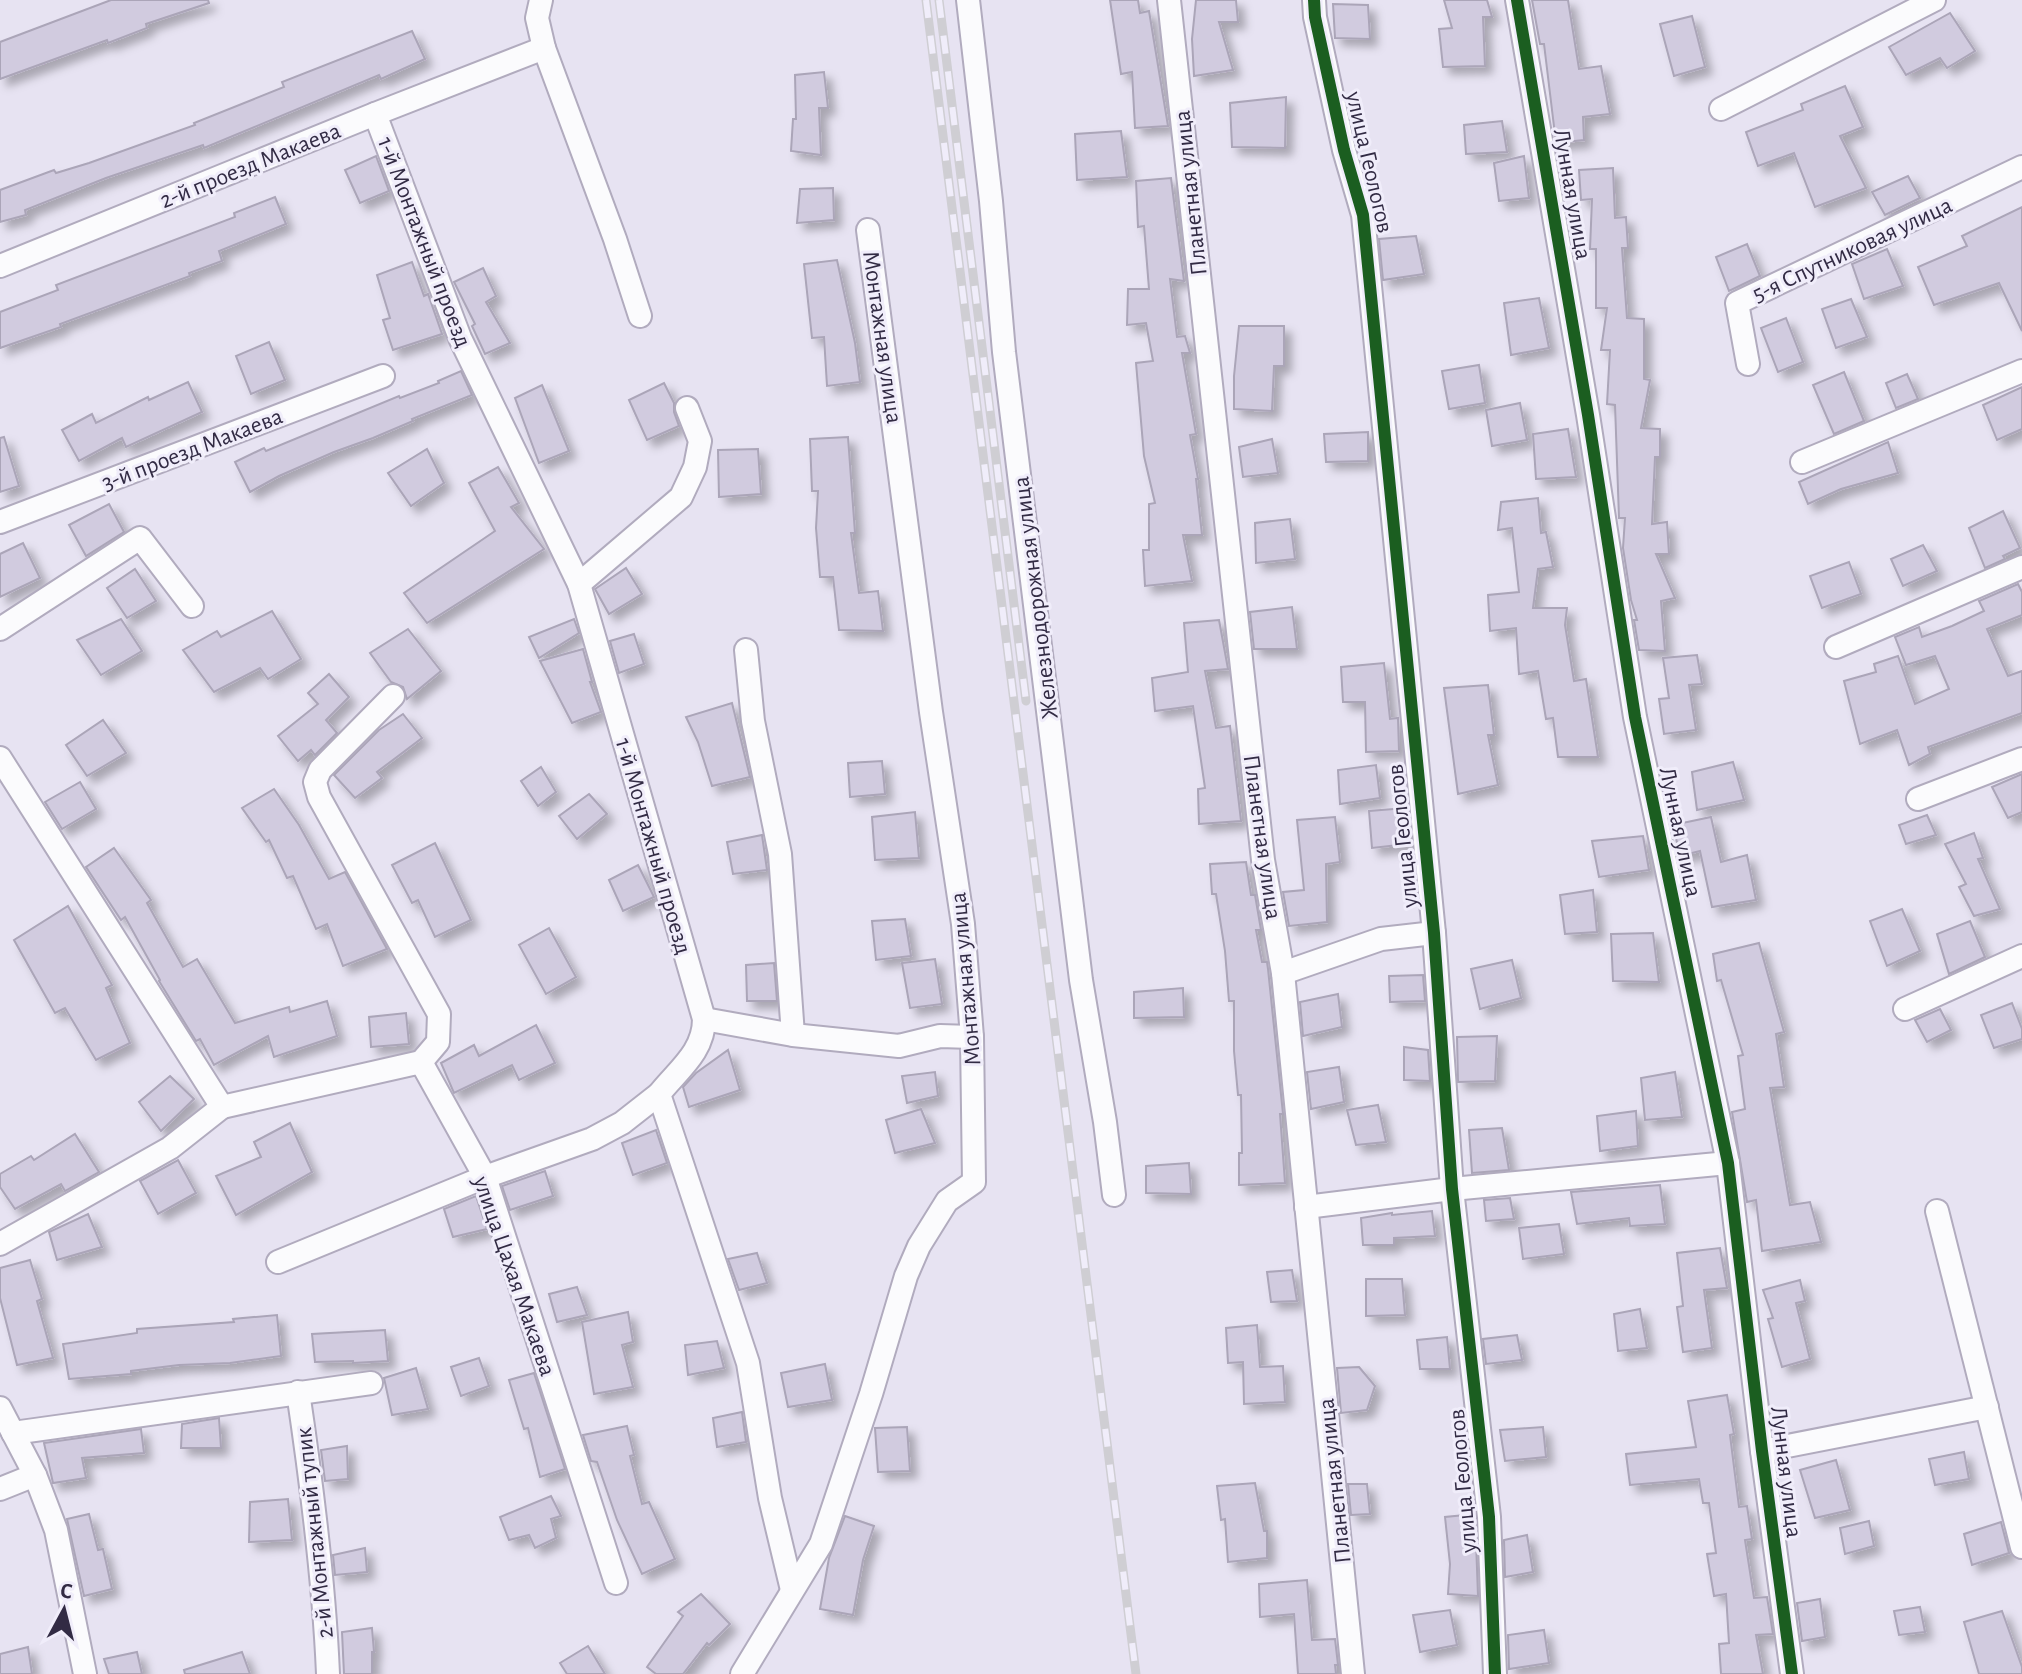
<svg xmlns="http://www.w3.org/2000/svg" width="2022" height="1674" font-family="'Alegreya Sans',sans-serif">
<defs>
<filter id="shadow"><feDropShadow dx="7" dy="7" stdDeviation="4" flood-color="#0004"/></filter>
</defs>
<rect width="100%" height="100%" fill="#e7e3f2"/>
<g fill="#d1cbdf" stroke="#aba5b8" stroke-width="2" filter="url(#shadow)">
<path d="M111 0H208L209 3 146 24 147 28 108 43 107 40 0 79V42Z"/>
<path d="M1110 0H1138L1140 13 1149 11 1168 126 1135 128 1132 72 1121 74Z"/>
<path d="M1196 0H1236L1238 22H1219L1233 70 1194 76 1192 39Z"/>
<path d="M1444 0H1487L1492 17H1483L1485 66 1443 67 1439 29 1452 28Z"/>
<path d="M1532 0H1568L1579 69 1601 66 1610 114 1583 117 1584 140 1556 143 1544 44H1540Z"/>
<path d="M1333 4 1368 5 1370 39 1335 38Z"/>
<path d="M1950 13 1975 51 1947 68 1940 58 1906 75 1889 47Z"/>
<path d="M1692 16 1705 67 1674 76 1660 24Z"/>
<path d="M412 31 425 59 381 79 379 75 204 148 203 145 106 178 25 210 26 215 0 222V190L54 170 56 173 89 163 195 125 194 123 284 87 282 82Z"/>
<path d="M824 72 828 108H819L821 155 791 151 793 119H796L795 75Z"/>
<path d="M1845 86 1863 127 1840 136 1866 188 1815 207 1794 153 1758 166 1746 132 1803 110 1801 104Z"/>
<path d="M1286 97 1285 148 1232 147 1230 103Z"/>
<path d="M1502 121 1507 152 1466 154 1464 125Z"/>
<path d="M1121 131 1127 177 1077 180 1075 134Z"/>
<path d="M376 156 389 191 360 203 345 170Z"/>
<path d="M1524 156 1529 198 1499 201 1494 163Z"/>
<path d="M1613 168 1615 218 1626 217 1628 248H1622L1627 318 1644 319V379L1650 380 1641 428 1660 429V457H1655L1652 524 1667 522 1669 554H1656L1675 598 1661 601 1665 651 1639 650 1634 620H1637L1631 600 1623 548 1625 518H1619L1615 405 1607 404 1610 350H1601L1607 308H1596V249H1590L1592 199 1581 200 1579 170Z"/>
<path d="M1908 176 1920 198 1885 215 1872 192Z"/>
<path d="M1171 178 1184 281 1170 279 1177 337 1185 336 1190 353H1182L1196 434 1190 435 1198 479H1196L1202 535H1183L1192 581 1145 586 1143 550H1149V504L1155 503 1144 456 1136 363 1153 361 1146 323 1127 325 1128 289H1149L1144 226 1138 227 1136 181Z"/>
<path d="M833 188 834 220 797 223 800 189Z"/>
<path d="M275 197 286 224 219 251 222 261 189 273 190 276 60 324 61 327 0 348V312L58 290 56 285 235 217 234 213Z"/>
<path d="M2022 207V331L1999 283 1934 305 1918 267 1967 246 1962 236Z"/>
<path d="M1416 236 1424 274 1383 280 1379 239Z"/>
<path d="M1747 244 1760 276 1729 291 1716 257Z"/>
<path d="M1887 249 1903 286 1864 299 1852 264Z"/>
<path d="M837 260 855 343 860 382 827 386 824 337 812 338 804 264Z"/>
<path d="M412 262 424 296 428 294 442 334 393 350 383 320 390 318 377 275Z"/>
<path d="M483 268 496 296 486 302 510 343 485 354 472 326 475 324 454 282Z"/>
<path d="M1539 298 1549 348 1511 355 1504 303Z"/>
<path d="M1851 299 1867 337 1836 348 1822 309Z"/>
<path d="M1786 318 1803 362 1778 372 1761 328Z"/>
<path d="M1239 326H1284V366H1274L1272 411 1234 409V376Z"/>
<path d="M269 342 285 380 251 394 236 356Z"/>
<path d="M1479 365 1485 403 1449 409 1442 371Z"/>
<path d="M461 371 472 395 412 419 413 421 373 438 334 452 279 476 250 492 235 462 264 448 266 451 399 396 400 398 439 383 438 381Z"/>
<path d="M1844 372 1864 421 1834 434 1813 385Z"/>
<path d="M1907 374 1918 399 1896 408 1886 383Z"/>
<path d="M188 382 202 412 126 447 122 438 79 461 62 430 92 414 96 423 148 397 149 400Z"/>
<path d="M664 383 674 403V412L679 426 647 440 629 400Z"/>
<path d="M542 385 569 451 539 463 515 398Z"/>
<path d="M2022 387V429L1997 440 1983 405Z"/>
<path d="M1520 403 1527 440 1492 446 1486 410Z"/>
<path d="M1568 429 1576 477 1536 479 1533 434Z"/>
<path d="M1368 432V461L1326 462 1324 434Z"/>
<path d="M4 437 19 486 0 492V438Z"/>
<path d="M848 437 855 533H851L859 593 878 591 883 631 839 630 833 577H820L816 528 818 491H812L810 439Z"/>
<path d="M1272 439 1278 473 1243 477 1239 447Z"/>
<path d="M1888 442 1898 473 1841 489 1808 504 1799 482Z"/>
<path d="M427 449 444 483 411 506 388 473Z"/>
<path d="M758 449 761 494 719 497 718 450Z"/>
<path d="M498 467 519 503 511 507 544 549 427 623 404 593 495 531 469 483Z"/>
<path d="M1538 498 1541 533 1546 532 1553 567 1538 569 1533 608H1567L1565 625 1574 681 1586 679 1598 757H1558L1553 718 1546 719 1538 671 1519 674 1516 628 1490 631 1488 595 1519 592 1512 528 1498 530 1501 502Z"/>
<path d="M109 504 124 532 86 556 69 525Z"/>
<path d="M2003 511 2020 548 2003 556 2005 559 1985 568 1969 528Z"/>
<path d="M1290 519 1295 559 1256 563 1255 523Z"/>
<path d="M23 543 40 578 0 597V554Z"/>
<path d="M1923 545 1937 571 1903 586 1891 559Z"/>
<path d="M1849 562 1861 594 1822 608 1810 576Z"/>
<path d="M626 568 642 594 609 614 595 589Z"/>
<path d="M135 569 156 601 127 618 107 588Z"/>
<path d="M2018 584 2022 592V615L1987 629 2008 676 2022 671V713L1928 747 1930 754 1909 765 1897 730 1860 744 1844 681 1876 672 1874 664 1898 656 1915 704 1949 689 1935 656 1906 665 1895 637 1919 627 1922 637 1952 626 1984 611 1979 601Z"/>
<path d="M1292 607 1297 649H1254L1250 612Z"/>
<path d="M272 611 301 659 268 679 260 668 214 692 183 650 217 631 221 637Z"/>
<path d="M121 619 142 651 101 675 77 640Z"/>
<path d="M574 619 579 633 539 658 529 637Z"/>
<path d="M1219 620 1228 669 1205 671 1216 728 1230 726 1241 821 1199 824 1198 789 1205 788 1193 706 1155 711 1152 678 1188 672 1184 623Z"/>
<path d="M408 629 441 671 407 699 403 687 391 682 370 653Z"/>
<path d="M634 634 644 664 619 673 610 641Z"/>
<path d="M583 649 592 682H590L601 712 572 723 540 661Z"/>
<path d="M1697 655 1702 684 1689 685 1696 730 1664 734 1659 699 1669 698 1663 658Z"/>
<path d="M1384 663 1390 719 1398 718 1399 751 1366 752 1365 702H1343L1341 667Z"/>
<path d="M329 674 349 697 326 720 337 733 315 755 311 750 298 761 278 736 318 704 308 693Z"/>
<path d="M1488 685 1494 735H1488L1498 785 1458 794 1444 688Z"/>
<path d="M732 703 750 777 712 786 698 742 686 717Z"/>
<path d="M403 714 422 738 377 772 382 778 355 798 334 775 379 730Z"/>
<path d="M103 720 126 753 87 776 66 745Z"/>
<path d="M882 761 885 794 850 797 848 763Z"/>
<path d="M1733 762 1744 800 1697 810 1692 772Z"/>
<path d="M1376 765 1380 798 1340 804 1338 770Z"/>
<path d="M541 767 556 792 538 806 521 781Z"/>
<path d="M2022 774V812L2008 818 1992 787Z"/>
<path d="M80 782 96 809 62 829 45 802Z"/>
<path d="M274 789 299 825 329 879 345 872 387 949 343 966 327 924 316 929 293 876 287 878 269 840 266 842 242 808Z"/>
<path d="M589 794 607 814 577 839 559 816Z"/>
<path d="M1406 808 1407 844 1372 848 1369 811Z"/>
<path d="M915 812 919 858 875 860 872 817Z"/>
<path d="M1927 815 1936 835 1906 844 1899 825Z"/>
<path d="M1335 817 1340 862 1326 864 1327 922 1289 926 1283 892 1304 890 1297 820Z"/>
<path d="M1711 817 1721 862 1747 855 1756 900 1712 907 1700 851 1680 856 1673 825Z"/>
<path d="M1974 833 1983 858 1978 859 2000 909 1974 916 1959 887 1966 884 1945 844Z"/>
<path d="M762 835 767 870 733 874 727 842Z"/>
<path d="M1643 836 1649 870 1599 877 1592 841Z"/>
<path d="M435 843 471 920 435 937 418 900 412 903 392 865Z"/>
<path d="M114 848 151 900 147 903 183 967 197 959 235 1023 289 1007 290 1012 327 1001 337 1036 274 1057 268 1036 214 1065 200 1039 196 1041 159 981 160 980 125 917 121 920 86 867Z"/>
<path d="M1246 862 1251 895H1255L1261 930H1256L1262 962H1267L1268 969 1283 1114H1280L1285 1183 1239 1185V1153H1242L1241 1095H1238L1234 1051V1001H1229L1225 951 1216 894H1212L1210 864Z"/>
<path d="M638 865 654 897 623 911 609 880Z"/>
<path d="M1593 890 1597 932 1565 934 1560 895Z"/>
<path d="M68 906 112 985 106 988 130 1043 96 1060 65 1008 55 1013 14 940Z"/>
<path d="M1902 909 1920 951 1887 966 1870 921Z"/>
<path d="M905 919 911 956 876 960 872 921Z"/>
<path d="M1970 921 1985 957 1949 974 1937 934Z"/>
<path d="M549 928 576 977 546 994 519 945Z"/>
<path d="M1653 933 1659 982 1613 981 1611 934Z"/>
<path d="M1759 943 1784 1032 1776 1034 1784 1087 1770 1088 1790 1205 1810 1202 1821 1242 1762 1251 1756 1200 1747 1202 1732 1112 1745 1109 1738 1056 1743 1055 1721 980 1717 981 1713 954Z"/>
<path d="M935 959 942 1004 910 1008 902 963Z"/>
<path d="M1512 960 1521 998 1480 1009 1471 969Z"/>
<path d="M774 963 777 1001H747L746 965Z"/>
<path d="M1423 975 1425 1001 1390 1002 1389 976Z"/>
<path d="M1183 988 1184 1017 1134 1018V992Z"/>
<path d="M1338 994 1342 1027 1303 1036 1300 1002Z"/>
<path d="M2012 1003 2022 1029V1039L1994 1048 1981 1015Z"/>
<path d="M1940 1009 1951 1030 1927 1042 1915 1020Z"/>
<path d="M406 1013 409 1044 371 1047 369 1017Z"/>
<path d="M536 1025 555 1063 519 1080 512 1065 454 1093 441 1063 474 1045 479 1056Z"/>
<path d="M1497 1036 1495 1081 1458 1082 1457 1037Z"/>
<path d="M1404 1047 1428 1050 1430 1081 1404 1080Z"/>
<path d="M728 1050 740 1090 689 1107 683 1087 696 1073Z"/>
<path d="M1339 1067 1344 1102 1311 1109 1307 1072Z"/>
<path d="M935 1072 938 1096 907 1103 902 1076Z"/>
<path d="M1675 1072 1682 1117 1645 1120 1641 1078Z"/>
<path d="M170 1076 194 1099 161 1131 139 1102Z"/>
<path d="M1378 1105 1386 1142 1356 1145 1347 1110Z"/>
<path d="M921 1109 935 1143 895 1153 886 1120Z"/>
<path d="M1636 1111 1638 1146 1600 1151 1597 1116Z"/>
<path d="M290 1123 312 1172 236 1215 216 1176 261 1157 254 1142Z"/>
<path d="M1502 1128 1509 1170 1472 1173 1469 1130Z"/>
<path d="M656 1130 667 1163 633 1175 622 1143Z"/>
<path d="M75 1134 99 1172 65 1191 61 1184 15 1209 0 1187V1174L31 1156 34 1160Z"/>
<path d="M178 1160 196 1193 158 1214 140 1181Z"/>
<path d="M1189 1163 1191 1194 1146 1193V1166Z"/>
<path d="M545 1171 553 1196 510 1210 502 1186Z"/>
<path d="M1660 1185 1665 1224 1630 1226 1629 1218 1577 1224 1571 1192Z"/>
<path d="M476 1196 487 1229 453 1237 444 1209Z"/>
<path d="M1510 1198 1514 1219 1486 1221 1484 1200Z"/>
<path d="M1432 1211 1435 1236 1394 1238V1245H1363L1361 1218 1392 1213V1215Z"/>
<path d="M88 1214 102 1247 57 1260 49 1232Z"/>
<path d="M1559 1224 1564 1254 1523 1259 1519 1228Z"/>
<path d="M1720 1248 1727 1288 1704 1290 1712 1348 1683 1352 1677 1307 1683 1306 1677 1253Z"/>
<path d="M757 1253 767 1283 739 1290 728 1259Z"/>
<path d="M30 1260 42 1299 37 1301 53 1358 17 1365 0 1298V1268Z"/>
<path d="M1292 1270 1297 1301 1271 1302 1267 1272Z"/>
<path d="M1366 1279H1402L1405 1315 1366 1316Z"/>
<path d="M1800 1280 1805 1301 1796 1303 1810 1359 1782 1367 1768 1319 1773 1318 1763 1290Z"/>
<path d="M577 1287 587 1315 557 1322 549 1294Z"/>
<path d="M1640 1309 1647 1348 1618 1351 1614 1314Z"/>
<path d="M628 1312 633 1342 622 1345 633 1387 594 1394 582 1322Z"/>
<path d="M277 1315 281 1356 230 1363 179 1365 131 1371V1374L69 1379 63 1344 137 1333V1329L234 1322 233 1319Z"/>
<path d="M1257 1325 1260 1367 1283 1366 1285 1402 1244 1404 1243 1362 1228 1363 1226 1328Z"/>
<path d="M385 1330 388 1361 353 1363V1361L315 1362 312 1334Z"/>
<path d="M1517 1335 1522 1360 1486 1364 1483 1339Z"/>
<path d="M1447 1337 1450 1369H1420L1417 1340Z"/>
<path d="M717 1341 724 1368 688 1375 685 1345Z"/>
<path d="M479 1358 489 1386 461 1396 451 1367Z"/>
<path d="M825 1364 832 1400 788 1407 781 1373Z"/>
<path d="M1359 1367 1375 1386 1367 1410 1341 1413 1337 1368Z"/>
<path d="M416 1368 428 1409 392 1415 384 1378Z"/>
<path d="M534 1373 565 1469 540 1477 528 1428 524 1429 509 1380Z"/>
<path d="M1727 1395 1734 1434 1730 1435 1739 1507 1747 1506 1752 1539 1745 1540 1754 1598 1767 1597 1773 1634 1756 1635 1763 1674H1721L1719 1644 1729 1643 1726 1594 1714 1596 1707 1554 1716 1553 1709 1503H1703L1699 1479 1630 1485 1626 1454 1696 1447 1688 1401Z"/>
<path d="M742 1412 746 1442 717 1447 713 1418Z"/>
<path d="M219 1418 221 1448H181L182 1424Z"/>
<path d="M627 1426 634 1455 630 1456 642 1504 649 1502 675 1559 642 1574 617 1520 597 1462 591 1461 583 1435Z"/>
<path d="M907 1427 910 1471 878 1472 875 1428Z"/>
<path d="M1543 1427 1546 1457 1505 1461 1500 1430Z"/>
<path d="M141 1429 144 1453 82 1458 86 1478 53 1483 44 1443Z"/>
<path d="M347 1446 348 1479 325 1481 321 1450Z"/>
<path d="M1964 1452 1969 1479 1935 1485 1929 1459Z"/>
<path d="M1836 1460 1850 1510 1815 1518 1800 1470Z"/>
<path d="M1255 1483 1264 1531H1267V1558L1228 1562 1225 1519 1221 1520 1217 1486Z"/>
<path d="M1348 1484H1367L1370 1514 1351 1515Z"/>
<path d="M551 1496 561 1516 551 1519 556 1538 535 1548 529 1535 509 1540 500 1517Z"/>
<path d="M288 1499 292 1540 249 1542 250 1502Z"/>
<path d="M89 1514 98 1550 103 1549 112 1589 84 1596 67 1519Z"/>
<path d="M1475 1514 1478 1596 1448 1594 1450 1564 1445 1517Z"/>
<path d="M845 1516 874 1526 863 1560 853 1615 820 1609 829 1558Z"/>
<path d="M1869 1521 1874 1546 1845 1554 1840 1528Z"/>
<path d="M2001 1522 2009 1553 1972 1565 1964 1534Z"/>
<path d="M1527 1535 1533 1572 1505 1577 1504 1540Z"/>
<path d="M365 1548 367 1572 335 1575 333 1555Z"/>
<path d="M1307 1580 1312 1640 1335 1639 1338 1665H1335L1336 1674H1298L1294 1614 1260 1617 1259 1584Z"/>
<path d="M701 1594 730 1624 709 1645 707 1643 683 1674H656L647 1667 683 1616 678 1612Z"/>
<path d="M1820 1599 1825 1637 1802 1641 1797 1603Z"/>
<path d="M1920 1607 1925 1632 1899 1635 1894 1611Z"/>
<path d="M1450 1610 1457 1645 1420 1652 1413 1615Z"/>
<path d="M2002 1611 2022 1667V1674H1979L1964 1622Z"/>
<path d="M372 1628 374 1652H372V1674H344L342 1632Z"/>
<path d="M1544 1630 1549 1663 1509 1669 1508 1635Z"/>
<path d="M588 1646 605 1674H567L560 1663Z"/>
<path d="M28 1647 32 1674H0V1654Z"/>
<path d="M137 1652 142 1674H109L104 1659Z"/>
<path d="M242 1652 250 1674H185L184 1670Z"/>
</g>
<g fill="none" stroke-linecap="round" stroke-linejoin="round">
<g stroke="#b1abbe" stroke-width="26">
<g id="minor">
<path d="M968 0 991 201 1004 352 1081 980 1105 1122 1114 1195"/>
<path d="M1169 0 1263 860 1283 973 1353 1674"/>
<path d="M1314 0 1315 17 1344 150 1363 215 1434 933 1452 1189 1489 1517 1495 1674"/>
<path d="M1517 0 1588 415 1635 717 1728 1163 1762 1451 1792 1674"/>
<path d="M544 48 615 239 640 316"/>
<path d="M1721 109 1934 0"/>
<path d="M375 114 460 338 579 584 704 1019C704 1052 678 1070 659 1094L748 1363 770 1498 792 1590"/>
<path d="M0 266 375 114 544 48 537 18 541 0"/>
<path d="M1748 364 1737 303 2022 167"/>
<path d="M1802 462 2022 371"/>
<path d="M0 522 383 376"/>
<path d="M579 584 681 497 695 467 700 441 687 408"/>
<path d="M0 629 140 538 192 606"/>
<path d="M1836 647 2022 567"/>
<path d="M746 650 753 721 780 854 793 1035"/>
<path d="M393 696 320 770 315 782 319 797 439 1014 438 1042 421 1062"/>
<path d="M0 758 222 1107 421 1062 485 1177 616 1583"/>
<path d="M1918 799 2022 759"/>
<path d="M1283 973 1381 939 1434 933"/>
<path d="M1905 1009 2022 956"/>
<path d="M704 1019 793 1035 899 1046 940 1036 972 1037"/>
<path d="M1306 1207 1452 1189 1728 1163"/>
<path d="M1937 1211 2022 1547"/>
<path d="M0 1244 170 1148 222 1107"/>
<path d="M278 1262 485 1177 592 1139 622 1123 659 1094"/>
<path d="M298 1392C312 1486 324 1579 328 1674"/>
<path d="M0 1408 35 1475 56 1530 85 1674"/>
<path d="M13 1433 371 1383"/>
<path d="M1762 1451 1987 1407"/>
<path d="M0 1489 35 1475"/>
<path d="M742 1674 821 1544 871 1394 906 1276 919 1246 947 1201 974 1182 972 1037 963 924 931 712 868 230"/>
</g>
</g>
<use href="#minor" stroke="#fbfbfd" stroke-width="22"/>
<g stroke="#cfced3" stroke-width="9">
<g id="rail">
<path d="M926 0 1136 1674"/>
<path d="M939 0 1026 701"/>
</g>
</g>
<use href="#rail" stroke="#f0edfa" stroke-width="6" stroke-dasharray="18" stroke-linecap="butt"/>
<g stroke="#f0edfa" stroke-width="17">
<g id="cycleway">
<path d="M1314 0 1315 17 1344 150 1363 215 1434 933 1452 1189 1489 1517 1495 1674"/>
<path d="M1517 0 1588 415 1635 717 1728 1163 1762 1451 1792 1674"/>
</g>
</g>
<use href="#cycleway" stroke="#1b5e20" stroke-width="12"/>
</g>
<g text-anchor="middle" stroke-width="6" stroke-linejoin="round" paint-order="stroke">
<g font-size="24" fill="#322b44" stroke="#f0edfa">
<text transform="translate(1370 162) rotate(77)" y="8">улица Геологов</text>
<text transform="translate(250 165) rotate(-22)" y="8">2-й проезд Макаева</text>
<text transform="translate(1190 193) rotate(-96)" y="8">Планетная улица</text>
<text transform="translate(1573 194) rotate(80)" y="8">Лунная улица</text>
<text transform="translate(425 242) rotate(69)" y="8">1-й Монтажный проезд</text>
<text transform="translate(1852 249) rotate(-25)" y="8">5-я Спутниковая улица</text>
<text transform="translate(883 337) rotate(82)" y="8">Монтажная улица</text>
<text transform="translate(192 449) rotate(-21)" y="8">3-й проезд Макаева</text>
<text transform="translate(1035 598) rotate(-97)" y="8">Железнодорожная улица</text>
<text transform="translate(1681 832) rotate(78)" y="8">Лунная улица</text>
<text transform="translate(1402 836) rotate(-96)" y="8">улица Геологов</text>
<text transform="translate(1263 837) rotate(82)" y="8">Планетная улица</text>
<text transform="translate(654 846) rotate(74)" y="8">1-й Монтажный проезд</text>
<text transform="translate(965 979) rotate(-95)" y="8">Монтажная улица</text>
<text transform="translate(515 1276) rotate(71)" y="8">улица Цахая Макаева</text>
<text transform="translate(1787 1472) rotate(83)" y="8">Лунная улица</text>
<text transform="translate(1334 1481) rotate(-96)" y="8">Планетная улица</text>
<text transform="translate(1462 1481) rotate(-95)" y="8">улица Геологов</text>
<text transform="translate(314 1533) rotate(-96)" y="8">2-й Монтажный тупик</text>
</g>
</g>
<g transform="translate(64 1610) rotate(7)" stroke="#f0edfa" stroke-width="6" paint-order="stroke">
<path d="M0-6L14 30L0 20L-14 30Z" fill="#322b44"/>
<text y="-12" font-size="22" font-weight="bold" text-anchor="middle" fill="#322b44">С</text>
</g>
</svg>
